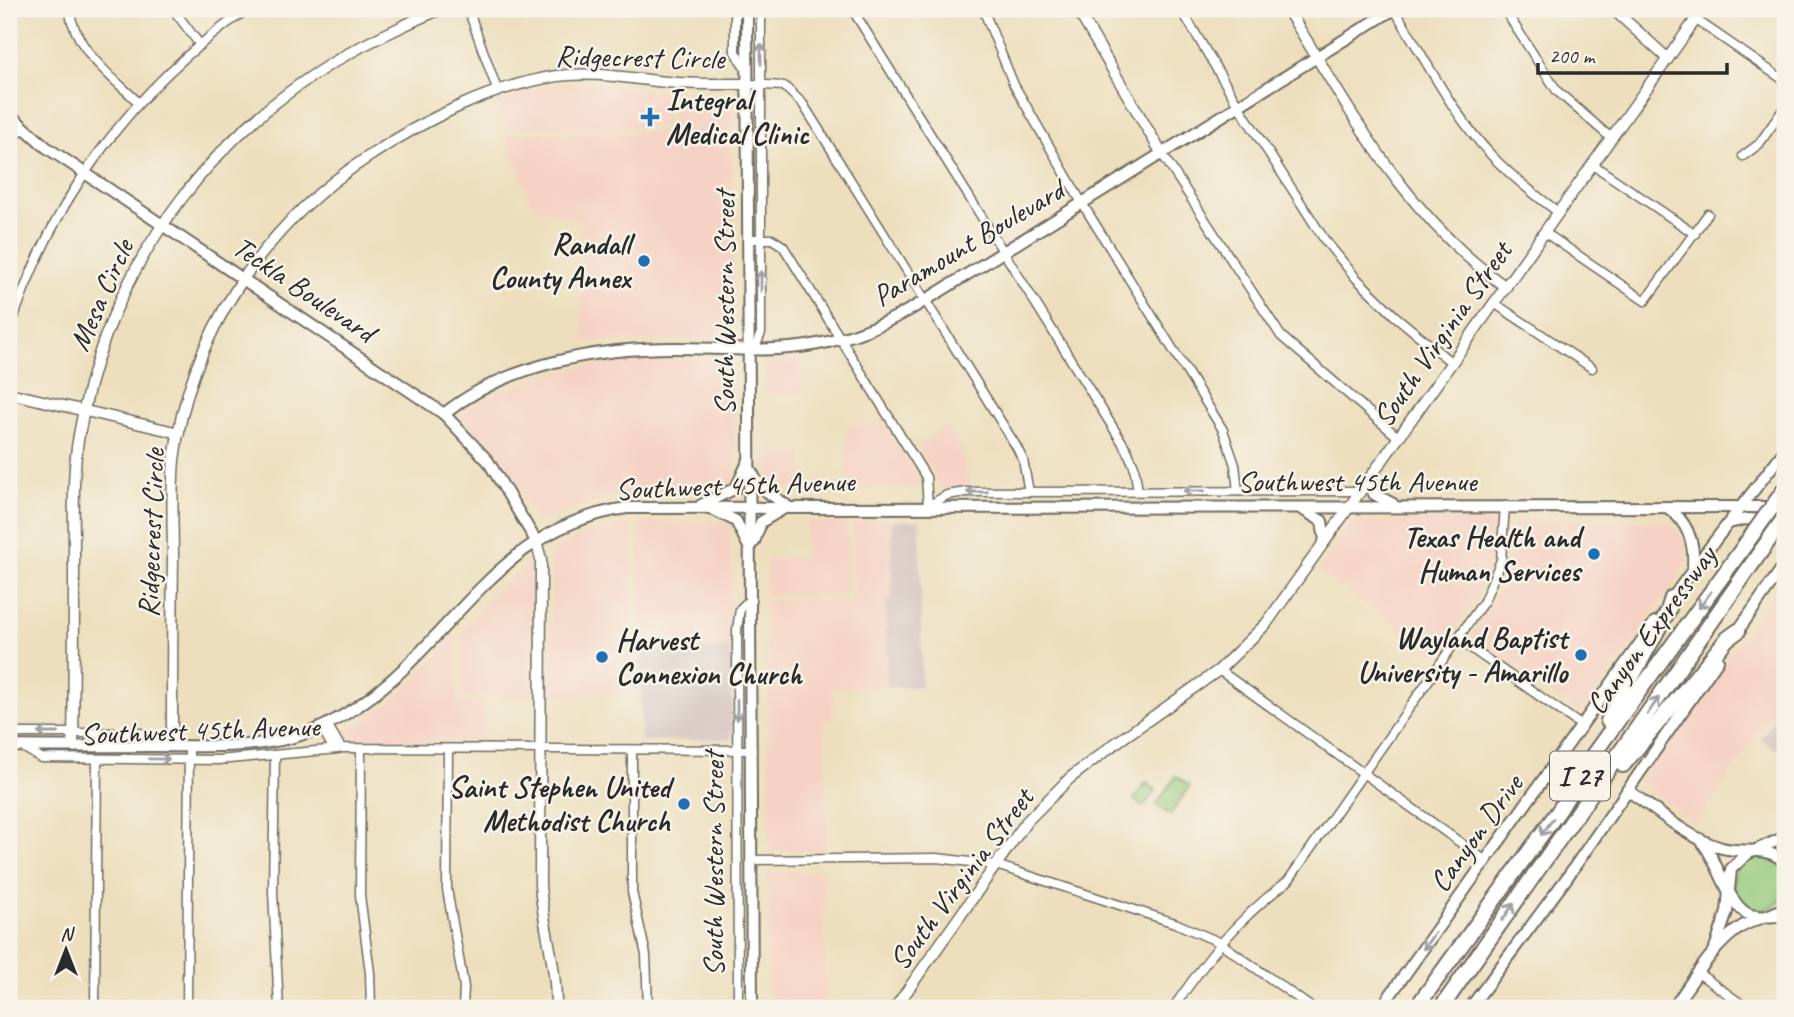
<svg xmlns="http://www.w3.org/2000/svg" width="1794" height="1017" font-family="Caveat,sans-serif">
<rect width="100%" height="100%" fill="#f7f3e8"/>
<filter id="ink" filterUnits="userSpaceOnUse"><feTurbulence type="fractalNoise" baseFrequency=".0143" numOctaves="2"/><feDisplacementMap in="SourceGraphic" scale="14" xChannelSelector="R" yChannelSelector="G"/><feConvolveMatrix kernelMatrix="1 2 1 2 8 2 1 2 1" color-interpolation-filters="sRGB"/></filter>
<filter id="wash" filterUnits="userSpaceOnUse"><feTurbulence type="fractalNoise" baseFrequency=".00686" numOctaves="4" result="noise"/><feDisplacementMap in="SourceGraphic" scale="28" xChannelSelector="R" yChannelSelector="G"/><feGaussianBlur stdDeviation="1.57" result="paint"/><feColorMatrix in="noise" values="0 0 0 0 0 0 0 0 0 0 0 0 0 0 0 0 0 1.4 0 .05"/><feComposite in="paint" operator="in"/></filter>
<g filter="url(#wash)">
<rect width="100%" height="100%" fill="#eddfbd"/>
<g fill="#f5d2c3">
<path d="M583 83 667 93 666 127 506 128 496 102 540 87Z"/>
<path d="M672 93 730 94 731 97 734 334 730 338 582 342 581 221 531 205 505 133 673 132Z"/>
<path d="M801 355 802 395H766V357Z"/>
<path d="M729 357 734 360 735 445 734 482 726 489 612 496 536 522 513 478 459 414 500 392 565 369 627 359Z"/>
<path d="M846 425H885L919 481V487H847Z"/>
<path d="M947 427 961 450 971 488 940 490 934 472 916 446Z"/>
<path d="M802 452V488H773L767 483V453Z"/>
<path d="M1491 519 1496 524 1491 568 1479 593 1437 655 1318 571 1353 522 1358 521Z"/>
<path d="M1515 520 1663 521 1676 528 1685 540 1687 557 1676 581 1582 713 1524 676 1471 637 1502 584 1512 550Z"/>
<path d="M805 521H847L848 591 844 595H766V559L805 558Z"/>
<path d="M853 521H913L892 600 886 601 887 687 833 688V720H825L826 851H769L766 601 853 600Z"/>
<path d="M639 522H727L731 527 732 648H641Z"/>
<path d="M632 523 633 695 551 696V550L591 532Z"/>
<path d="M528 563 532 565V698H466L462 695V629L498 589Z"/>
<path d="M1785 576V694L1695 824 1640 781Z"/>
<path d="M457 635V703H484V741L341 740V733L364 721 399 695Z"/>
<path d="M824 870 826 1008H768V872Z"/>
</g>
<g fill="#d1bfbd">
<path d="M892 521H920L922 687H887L886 600H892Z"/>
<path d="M641 648H732V739L641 741Z"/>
<path d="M1785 704V756L1760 739Z"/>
</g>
<g fill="#94c97b" stroke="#607a53" stroke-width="2">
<path d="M1176 776 1190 786 1170 815 1156 805Z"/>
<path d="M1146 783 1156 790 1143 807 1134 800Z"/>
<circle cx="1760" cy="883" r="27"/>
</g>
</g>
<g filter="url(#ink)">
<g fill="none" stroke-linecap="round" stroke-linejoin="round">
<g stroke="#6f6a5e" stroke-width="11">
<g id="minor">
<path d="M69 9C76 51 109 74 138 102"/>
<path d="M173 9 200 45"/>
<path d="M468 9 498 92"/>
<path d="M735 9V52L746 69"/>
<path d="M852 9 1127 450 1134 466 1138 491"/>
<path d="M983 9 1014 85 1082 203 1223 430 1235 465 1238 491"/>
<path d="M1181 9 1238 105 1324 239 1356 278 1395 316 1452 363"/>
<path d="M1394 9C1425 58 1452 114 1492 156 1512 177 1535 195 1558 212"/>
<path d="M1504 9 1557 91 1611 138"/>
<path d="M1695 19 1785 81"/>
<path d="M747 84 784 86 803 104 1016 446 1023 460 1029 492"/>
<path d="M1162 154 1281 336 1399 438"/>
<path d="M1743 156 1759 144 1785 107"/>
<path d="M1592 164 1695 234"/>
<path d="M1544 232 1645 301 1708 214"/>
<path d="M748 239H772L783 246 926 477 928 506 947 495 966 492 1361 491"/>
<path d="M1494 303 1592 368"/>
<path d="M9 332C51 200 133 86 248 9"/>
<path d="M755 348 761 333V9"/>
<path d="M1458 639 1582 726"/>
<path d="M1219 670 1486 861"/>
<path d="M327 724 341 748"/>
<path d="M321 727 332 746 341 748 752 750"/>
<path d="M9 733H141L161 746"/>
<path d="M21 746 41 758 218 760 338 749"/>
<path d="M361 749 360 895 370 973 371 1008"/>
<path d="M448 749 447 889 464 987 463 1008"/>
<path d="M632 750V892L646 955 648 1008"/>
<path d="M275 755 273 892 279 1008"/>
<path d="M752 860 937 858 996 865 1175 923 1219 942 1312 1008"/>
<path d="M1698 973 1747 1008"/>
<path d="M95 1008 97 759"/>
<path d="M187 1008 189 746"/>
<path d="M738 1008 737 630 740 609 751 598"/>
<path d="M1173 1008C1210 955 1236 920 1288 881L1484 601 1501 560 1505 506"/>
</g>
</g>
<g stroke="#6f6a5e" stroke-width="13">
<g id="tertiary">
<path d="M1077 9 1162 154"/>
<path d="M1287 9C1350 109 1406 218 1506 287"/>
<path d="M1613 9 1668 59"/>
<path d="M9 393 179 433"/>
<path d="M536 541 541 559 540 885C543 927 557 966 556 1008"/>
<path d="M172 746C172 684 172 622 173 560 173 527 171 493 174 460 189 335 264 225 368 157 422 121 491 86 557 76 594 71 631 79 667 82 694 85 720 84 747 84"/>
<path d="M73 747C74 681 74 616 74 551 74 513 72 472 79 435 109 260 220 115 380 37 400 28 421 16 442 9"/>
<path d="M895 1008 1027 821 1070 778 1113 745 1219 670 1266 624 1703 9"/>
</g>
</g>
<g stroke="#6f6a5e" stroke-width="14">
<g id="secondary">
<path d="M747 9 752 1008"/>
<path d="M9 114 46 147 444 414 488 461 536 541"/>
<path d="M9 138 22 129"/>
<path d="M444 414C506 364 597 348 675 348 720 348 768 353 813 345 854 338 891 322 926 300L1394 9"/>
<path d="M751 471 760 487 786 505"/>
<path d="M1370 478 1374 494 1393 504"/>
<path d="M701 505 736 488 748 462"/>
<path d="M708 507 736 521 749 547"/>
<path d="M1667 507C1688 522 1695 542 1693 567"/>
<path d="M1300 508 1322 521 1325 541"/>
<path d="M1729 523 1746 519 1768 520"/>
<path d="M754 542 761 522 783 509"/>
<path d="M1669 603C1706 550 1746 501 1785 450"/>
<path d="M1735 635 1785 564"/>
<path d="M9 746C56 747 104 746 152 746 209 746 271 751 324 726 446 667 482 528 627 508L1785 507"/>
<path d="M1627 790C1657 810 1687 838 1722 848 1744 854 1767 845 1785 862"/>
<path d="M1702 842C1719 862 1729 909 1751 915 1762 918 1774 916 1785 916"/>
<path d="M1715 948 1727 912 1731 869 1747 854 1785 837"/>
<path d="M1381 1008 1655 622"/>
<path d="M1470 1008 1566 879 1718 660"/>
<path d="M1673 1008C1693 981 1712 946 1741 927 1755 918 1772 917 1785 906"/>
</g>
</g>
<g stroke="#6f6a5e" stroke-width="18">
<g id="motorway">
<path d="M1608 721 1668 611 1672 598"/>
<path d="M1623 765 1727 639 1738 631"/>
<path d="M1416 1008 1560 809 1590 759 1745 545"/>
<path d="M1441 1008 1759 554"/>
</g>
</g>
<use href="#minor" stroke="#fff" stroke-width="8"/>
<use href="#tertiary" stroke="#fff" stroke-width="10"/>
<use href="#secondary" stroke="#fff" stroke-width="10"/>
<use href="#motorway" stroke="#fff" stroke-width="14"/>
<g stroke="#6f6a5e" stroke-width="18" stroke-linecap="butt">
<g id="motorway-bridge">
<path d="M1745 545 1785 489"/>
<path d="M1759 554 1785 517"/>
</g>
</g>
<use href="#motorway-bridge" stroke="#fff" stroke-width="14"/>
</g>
<defs><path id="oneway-shaft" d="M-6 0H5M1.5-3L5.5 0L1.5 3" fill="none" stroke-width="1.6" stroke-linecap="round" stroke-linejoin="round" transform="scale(1.75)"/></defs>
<g stroke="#a0a0a0">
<use href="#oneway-shaft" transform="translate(761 54) rotate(-90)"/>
<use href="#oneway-shaft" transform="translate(761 281) rotate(-90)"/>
<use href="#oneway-shaft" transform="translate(1194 491) rotate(180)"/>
<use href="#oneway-shaft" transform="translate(977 492) rotate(180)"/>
<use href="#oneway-shaft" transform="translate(1705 600) rotate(126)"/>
<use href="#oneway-shaft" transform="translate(1653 706) rotate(-56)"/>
<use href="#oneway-shaft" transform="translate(737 710) rotate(90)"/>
<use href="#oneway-shaft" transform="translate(48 733) rotate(-180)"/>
<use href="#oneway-shaft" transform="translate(159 759) rotate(1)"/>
<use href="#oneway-shaft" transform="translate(1547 827) rotate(127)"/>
<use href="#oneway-shaft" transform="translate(1508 912) rotate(-55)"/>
<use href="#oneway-shaft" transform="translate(1429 941) rotate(125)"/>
</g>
</g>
<g fill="#1f6fb2" stroke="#f7f3e8" stroke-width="2.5">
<path d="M646.5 106.5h7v7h7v7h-7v7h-7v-7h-7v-7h7z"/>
<circle cx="644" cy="261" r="7"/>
<circle cx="1594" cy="554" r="7"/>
<circle cx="1581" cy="655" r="7"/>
<circle cx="602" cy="657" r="7"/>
<circle cx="684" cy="804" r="7"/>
</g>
<g text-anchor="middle" stroke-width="5" stroke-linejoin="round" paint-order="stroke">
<rect fill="#f7f3e8" stroke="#686764" stroke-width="2" x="1550" y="751.5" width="60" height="49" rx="5"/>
<g font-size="28" font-weight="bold" fill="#2b2b2b">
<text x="1580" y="786">I 27</text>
</g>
<g font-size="30" fill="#2b2b2b" stroke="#f7f3e8">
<text transform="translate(640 57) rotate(1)" y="10">Ridgecrest Circle</text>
<text transform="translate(968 243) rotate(-31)" y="10">Paramount Boulevard</text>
<text transform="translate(304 289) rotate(34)" y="10">Teckla Boulevard</text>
<text transform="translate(101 295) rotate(-66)" y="10">Mesa Circle</text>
<text transform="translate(724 303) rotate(-90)" y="10">South Western Street</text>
<text transform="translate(1442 334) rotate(-55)" y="10">South Virginia Street</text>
<text x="1357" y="491">Southwest 45th Avenue</text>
<text transform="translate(735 485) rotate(-2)" y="10">Southwest 45th Avenue</text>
<text transform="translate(151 533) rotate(-88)" y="10">Ridgecrest Circle</text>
<text transform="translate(1651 630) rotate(-54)" y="10">Canyon Expressway</text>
<text transform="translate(200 730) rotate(-2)" y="10">Southwest 45th Avenue</text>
<text transform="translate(1476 833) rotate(-54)" y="10">Canyon Drive</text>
<text transform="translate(713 864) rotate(-90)" y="10">South Western Street</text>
<text transform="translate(961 879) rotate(-53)" y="10">South Virginia Street</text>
</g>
<g font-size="30" font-weight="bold" fill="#2b2b2b" stroke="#f7f3e8" text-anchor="end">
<text x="666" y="110" text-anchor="start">Integral<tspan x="666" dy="34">Medical Clinic</tspan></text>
<text x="630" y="254">Randall<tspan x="630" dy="34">County Annex</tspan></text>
<text x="1580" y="547">Texas Health and<tspan x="1580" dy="34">Human Services</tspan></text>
<text x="1567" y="648">Wayland Baptist<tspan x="1567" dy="34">University - Amarillo</tspan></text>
<text x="616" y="650" text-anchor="start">Harvest<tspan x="616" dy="34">Connexion Church</tspan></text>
<text x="670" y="797">Saint Stephen United<tspan x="670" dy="34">Methodist Church</tspan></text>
</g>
</g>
<rect width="1794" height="1017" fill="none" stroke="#f7f3e8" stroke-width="35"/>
<g transform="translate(66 950)" stroke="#f7f3e8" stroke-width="5" paint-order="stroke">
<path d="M0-5L12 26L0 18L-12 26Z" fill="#2b2b2b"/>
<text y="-10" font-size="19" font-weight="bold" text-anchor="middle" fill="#2b2b2b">N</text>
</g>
<path d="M1538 63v10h189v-10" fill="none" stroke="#2b2b2b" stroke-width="3.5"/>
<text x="1549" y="63" font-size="21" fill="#2b2b2b" stroke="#f7f3e8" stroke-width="5" paint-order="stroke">200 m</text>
</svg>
